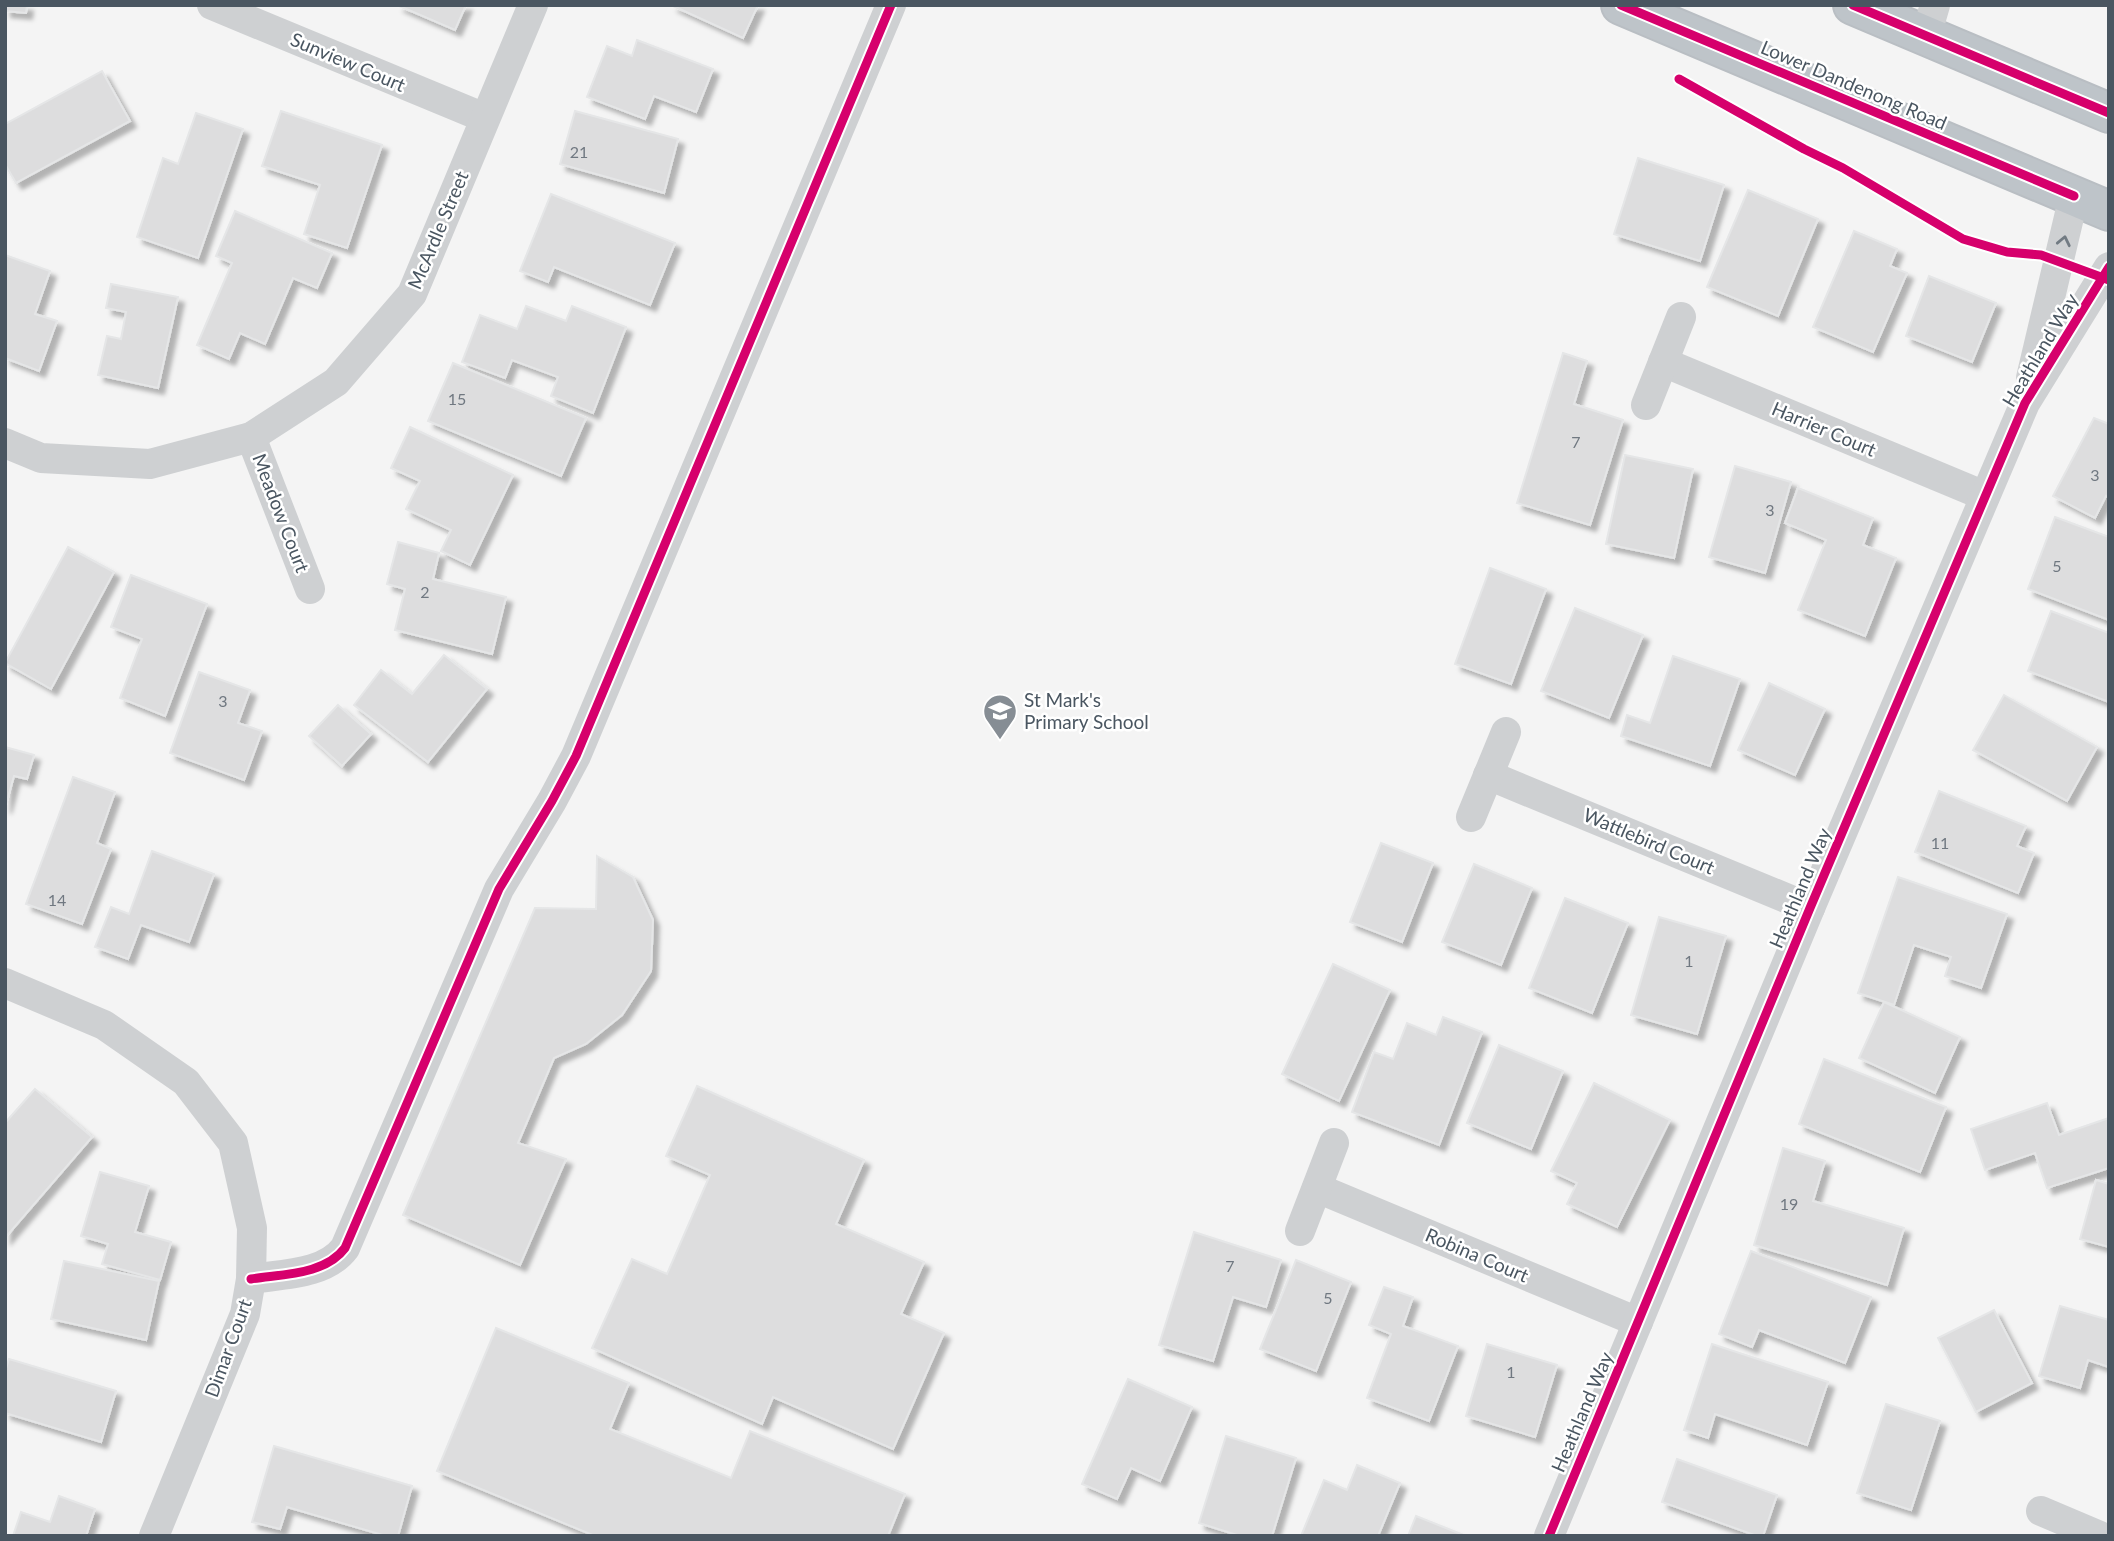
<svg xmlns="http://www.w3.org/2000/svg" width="2114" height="1541" font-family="Lato,sans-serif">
<defs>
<filter id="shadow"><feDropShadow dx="6" dy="6" stdDeviation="2" flood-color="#0004"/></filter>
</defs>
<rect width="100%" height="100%" fill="#f4f4f4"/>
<g fill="#ddddde" stroke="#e5e6e7" stroke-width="2" filter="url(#shadow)">
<path d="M5 5H27L26 13 5 11Z"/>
<path d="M397 5H466L455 30Z"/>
<path d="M671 5H758L743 38Z"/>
<path d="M637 40 713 69 696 112 654 96 645 119 587 97 607 46 632 56Z"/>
<path d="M102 71 130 121 16 183 5 164V124Z"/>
<path d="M281 111 382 145 347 248 304 234 320 185 262 166Z"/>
<path d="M575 111 678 139 664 193 560 164Z"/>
<path d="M196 113 243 129 198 258 137 237 163 158 178 164Z"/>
<path d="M1638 158 1724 185 1700 261 1614 234Z"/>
<path d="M1748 190 1818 219 1778 316 1707 287Z"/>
<path d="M551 194 675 243 650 305 554 267 548 282 520 271Z"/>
<path d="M235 211 332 253 317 288 293 278 265 344 240 333 229 359 197 345 232 263 216 256Z"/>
<path d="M1854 231 1897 249 1890 266 1907 273 1873 352 1813 327Z"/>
<path d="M5 255 50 271 35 314 57 321 39 371 5 358Z"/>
<path d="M1929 276 1996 303 1972 362 1906 336Z"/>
<path d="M111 284 178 297 158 388 98 375 107 336 121 339 126 312 106 308Z"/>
<path d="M526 306 566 321 572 306 626 327 593 413 551 396 558 377 512 360 505 378 462 362 480 315 517 329Z"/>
<path d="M1563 353 1587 361 1574 404 1623 420 1590 525 1517 503Z"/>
<path d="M453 363 586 418 561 476 428 421Z"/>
<path d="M2094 418 2109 424V498L2106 496 2095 518 2053 496Z"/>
<path d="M410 427 513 475 470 565 441 551 451 530 406 509 420 481 391 468Z"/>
<path d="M1625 455 1693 469 1674 558 1606 544Z"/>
<path d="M1735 466 1791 482 1765 573 1709 557Z"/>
<path d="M1798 488 1873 518 1863 545 1896 558 1865 636 1798 610 1826 540 1785 523Z"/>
<path d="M2055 517 2109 537V620L2028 589Z"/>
<path d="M398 542 439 553 433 579 506 597 492 654 395 630 405 589 387 584Z"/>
<path d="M68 547 114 572 51 689 5 663Z"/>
<path d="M1490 568 1546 589 1511 684 1455 664Z"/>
<path d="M131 575 207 604 165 716 120 698 142 639 111 627Z"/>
<path d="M1575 608 1643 635 1609 718 1541 691Z"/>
<path d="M2051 611 2109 633V702L2028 671Z"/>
<path d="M444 655 487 689 428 762 354 705 381 670 412 694Z"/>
<path d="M1673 656 1740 679 1710 766 1621 736 1627 715 1650 723Z"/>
<path d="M199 672 250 690 238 723 262 731 244 780 170 753Z"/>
<path d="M1769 683 1825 709 1795 775 1738 750Z"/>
<path d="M2004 695 2097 747 2067 801 1973 750Z"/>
<path d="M338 705 371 734 342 766 309 736Z"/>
<path d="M5 747 34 755 27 779 14 776 5 808Z"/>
<path d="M73 777 115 792 97 843 111 849 82 924 26 904Z"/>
<path d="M1939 791 2026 826 2017 846 2034 853 2018 893 1915 852Z"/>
<path d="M1381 843 1433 863 1402 942 1350 922Z"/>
<path d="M152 851 214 874 189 942 141 925 128 959 95 947 111 907 129 914Z"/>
<path d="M597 856 633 877 653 920 651 971 622 1015 586 1044 554 1058 518 1143 566 1159 520 1265 403 1215 535 908 596 909Z"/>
<path d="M1474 864 1532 888 1501 965 1442 942Z"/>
<path d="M1898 877 2007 914 1981 988 1945 976 1951 957 1914 945 1894 1005 1858 993Z"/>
<path d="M1565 898 1628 923 1592 1013 1529 988Z"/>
<path d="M1659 917 1726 936 1697 1034 1631 1015Z"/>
<path d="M1333 964 1390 990 1339 1101 1282 1074Z"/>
<path d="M1884 1002 1960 1037 1935 1093 1859 1058Z"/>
<path d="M1443 1017 1482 1032 1439 1145 1352 1112 1374 1052 1393 1059 1407 1023 1436 1035Z"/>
<path d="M1499 1045 1563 1071 1531 1149 1467 1123Z"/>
<path d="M1824 1059 1946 1107 1920 1172 1799 1124Z"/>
<path d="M1594 1083 1670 1120 1617 1227 1567 1204 1577 1183 1551 1171Z"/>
<path d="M697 1086 864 1160 836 1224 924 1262 901 1314 944 1333 893 1449 773 1397 762 1424 592 1348 632 1259 667 1274 710 1175 666 1156Z"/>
<path d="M35 1089 92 1137 5 1238V1123Z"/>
<path d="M2047 1103 2059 1135 2109 1118V1168L2047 1188 2035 1153 1985 1170 1971 1129Z"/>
<path d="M1783 1148 1825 1161 1813 1201 1904 1228 1887 1285 1754 1245Z"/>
<path d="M100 1172 149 1186 135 1232 171 1242 160 1280 102 1264 108 1244 81 1236Z"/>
<path d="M2096 1180 2109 1184V1247L2080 1239Z"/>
<path d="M1194 1232 1281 1260 1266 1307 1233 1297 1213 1361 1159 1345Z"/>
<path d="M1751 1251 1871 1297 1845 1363 1759 1330 1752 1347 1719 1334Z"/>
<path d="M1296 1260 1351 1282 1316 1371 1260 1349Z"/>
<path d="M64 1261 159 1281 146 1340 51 1319Z"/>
<path d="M1384 1287 1413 1297 1403 1326 1458 1346 1429 1421 1367 1398 1391 1334 1369 1325Z"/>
<path d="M2060 1306 2109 1320V1367L2088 1360 2080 1388 2039 1376Z"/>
<path d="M1994 1310 2032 1383 1976 1412 1938 1338Z"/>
<path d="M496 1328 629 1383 610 1429 731 1478 750 1431 905 1494 888 1536H595L437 1471Z"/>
<path d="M1487 1344 1557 1365 1535 1437 1466 1416Z"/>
<path d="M1712 1344 1828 1382 1807 1445 1715 1414 1708 1438 1684 1430Z"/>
<path d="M9 1359 116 1391 101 1442 5 1413V1372Z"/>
<path d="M1128 1379 1192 1407 1160 1481 1131 1468 1117 1499 1082 1484Z"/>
<path d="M1886 1404 1940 1421 1911 1510 1857 1493Z"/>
<path d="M1226 1436 1296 1458 1272 1536H1240L1199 1523Z"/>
<path d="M274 1446 412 1486 398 1536H386L287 1507 280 1529 252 1522Z"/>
<path d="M1677 1459 1777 1495 1763 1536H1757L1662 1502Z"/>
<path d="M1357 1465 1400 1483 1378 1536H1301L1324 1480 1347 1490Z"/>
<path d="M59 1496 95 1509 86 1536H13L21 1512 50 1522Z"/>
<path d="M1416 1516 1466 1536H1408Z"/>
</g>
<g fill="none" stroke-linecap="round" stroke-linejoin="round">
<g stroke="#b9bec3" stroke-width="42">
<g id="highway">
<path d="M1621 5 2109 211"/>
<path d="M1853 5 2109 113"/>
</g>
</g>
<g stroke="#ced0d2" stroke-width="30">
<path d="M212 5 485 118"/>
<path d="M1926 36 1935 5"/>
<path d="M1663 362 1985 496"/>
<path d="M2031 378 2074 196"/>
<path d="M1646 405 1681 317"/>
<path d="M251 437 310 589"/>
<path d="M5 443 41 458 150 464 251 437 336 382 412 294 533 5"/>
<path d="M1488 775 1810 908"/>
<path d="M1471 817 1506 732"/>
<path d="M5 983 104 1025 186 1082 233 1143 252 1228 251 1279 245 1314 154 1536"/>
<path d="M1317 1188 1638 1322"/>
<path d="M1300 1231 1334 1143"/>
<path d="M251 1279C282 1274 325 1275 345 1248L499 889 552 801 576 756 891 5"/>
<path d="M2041 1511 2100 1536"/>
<path d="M1549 1536 1810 908 2025 403 2109 267"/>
</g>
<use href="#highway" stroke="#bec4c9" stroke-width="38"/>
<g stroke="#fff" stroke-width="13">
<g id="cycleway">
<path d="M1621 5 2074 196"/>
<path d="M1853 5 2109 113"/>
<path d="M1679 79 1804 149 1843 168 1963 239 2007 252 2041 255 2109 280"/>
<path d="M251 1279C282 1274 325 1275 345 1248L499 889 552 801 576 756 891 5"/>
<path d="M1549 1536 1810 908 2025 403 2109 267"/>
</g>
</g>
<use href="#cycleway" stroke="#d6006c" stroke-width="9"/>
</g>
<defs><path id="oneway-chevron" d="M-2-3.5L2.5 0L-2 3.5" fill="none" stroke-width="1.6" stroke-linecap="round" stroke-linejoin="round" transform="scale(1.75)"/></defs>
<use stroke="#727b83" href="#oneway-chevron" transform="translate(2064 241) rotate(-78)"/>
<defs>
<g id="school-pin" transform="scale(1.75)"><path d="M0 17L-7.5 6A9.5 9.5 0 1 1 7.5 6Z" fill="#868d94" stroke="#fff"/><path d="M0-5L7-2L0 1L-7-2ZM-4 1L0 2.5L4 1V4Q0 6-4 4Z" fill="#fff"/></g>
</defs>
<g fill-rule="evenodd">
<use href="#school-pin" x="1000" y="711"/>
</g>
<g text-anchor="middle" stroke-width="5" stroke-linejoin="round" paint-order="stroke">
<g font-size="16" fill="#707881">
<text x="579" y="158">21</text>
<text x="457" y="405">15</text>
<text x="1576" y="448">7</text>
<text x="2095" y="481">3</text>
<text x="1770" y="516">3</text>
<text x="2057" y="572">5</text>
<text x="425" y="598">2</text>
<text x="223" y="707">3</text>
<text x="1940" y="849">11</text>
<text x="57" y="906">14</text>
<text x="1689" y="967">1</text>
<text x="1789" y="1210">19</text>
<text x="1230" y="1272">7</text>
<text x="1328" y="1304">5</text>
<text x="1511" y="1378">1</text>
</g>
<g font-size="19" fill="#4a5661" stroke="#fff">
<text transform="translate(348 62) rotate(23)" y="7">Sunview Court</text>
<text transform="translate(1854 85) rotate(23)" y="7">Lower Dandenong Road</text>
<text transform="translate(438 230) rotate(-67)" y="7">McArdle Street</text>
<text transform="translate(2040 350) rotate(-59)" y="7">Heathland Way</text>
<text transform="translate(1824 429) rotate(23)" y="7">Harrier Court</text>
<text transform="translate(281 513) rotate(69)" y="7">Meadow Court</text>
<text transform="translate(1649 841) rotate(23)" y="7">Wattlebird Court</text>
<text transform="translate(1800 888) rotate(-67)" y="7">Heathland Way</text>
<text transform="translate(1477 1255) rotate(23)" y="7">Robina Court</text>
<text transform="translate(228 1348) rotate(-70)" y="7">Dimar Court</text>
<text transform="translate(1582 1412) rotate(-67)" y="7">Heathland Way</text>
</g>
<g font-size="19" fill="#4a5661" stroke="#fff" text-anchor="start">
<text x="1024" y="707">St Mark's<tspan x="1024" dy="22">Primary School</tspan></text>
</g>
</g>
<rect width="2114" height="1541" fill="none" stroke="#4a5661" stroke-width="14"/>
</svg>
